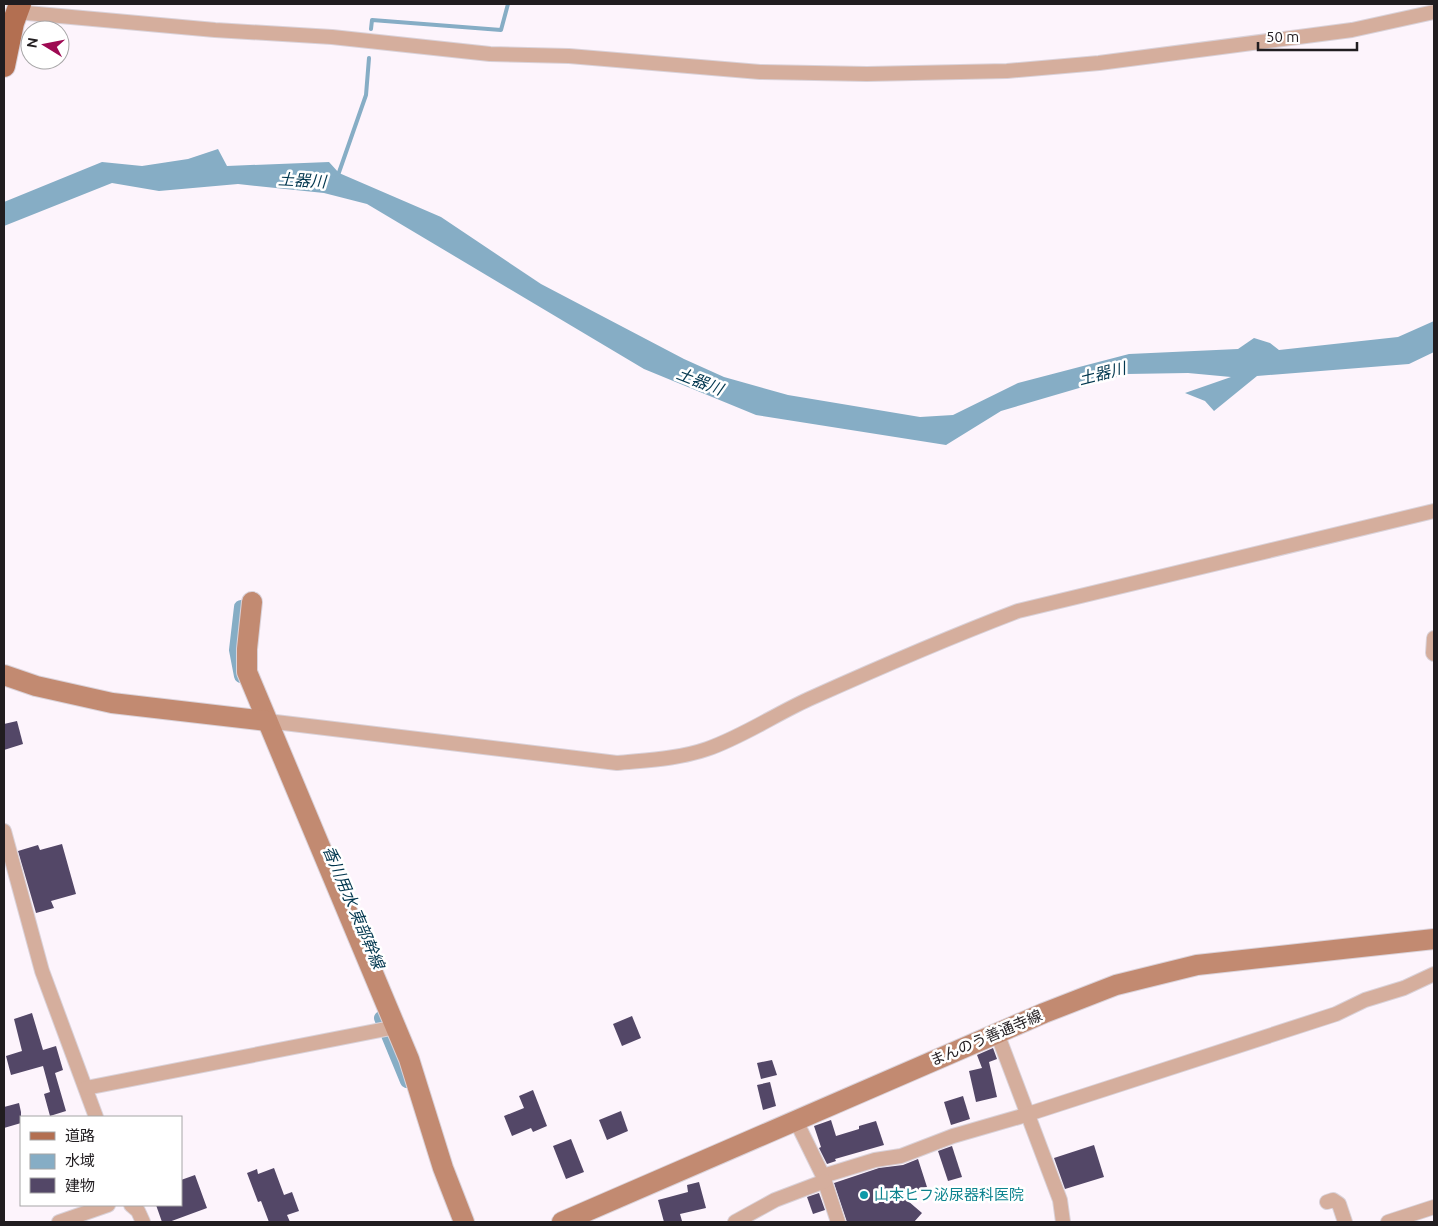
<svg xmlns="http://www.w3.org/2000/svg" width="1438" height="1226" font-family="Ubuntu,'Noto Sans JP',sans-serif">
<rect width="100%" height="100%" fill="#fdf4fc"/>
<path fill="#86adc5" d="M218 149 227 166 329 162 339 173 441 217 541 284 684 359 724 377 788 395 920 417 953 415 1018 383 1129 354 1238 349 1254 338 1270 343 1279 350 1398 337 1434 321V352L1409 364 1257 376 1214 411 1205 401 1185 393 1231 377 1188 373 1127 374 1001 411 946 445 756 415 644 369 367 204 324 193 238 184 159 191 112 183 4 226V202L102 162 142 166 188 159Z"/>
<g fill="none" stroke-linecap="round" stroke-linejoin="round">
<g stroke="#86adc5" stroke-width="4">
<path d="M371 29 372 20 501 30 508 4"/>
<path d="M337 178 366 95 369 58"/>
</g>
<g stroke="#86adc5" stroke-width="14">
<path d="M241 607 236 650 241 676"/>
<path d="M381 1018 407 1081"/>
</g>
</g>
<g fill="#534767">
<path d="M17 721 23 744 4 750V724Z"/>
<path d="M62 844 76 894 51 901 54 908 36 913 18 851 38 845 40 850Z"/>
<path d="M32 1013 43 1050 56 1046 63 1070 55 1073 66 1111 50 1116 44 1094 50 1092 43 1066 11 1075 6 1056 22 1051 14 1019Z"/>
<path d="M632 1016 641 1038 622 1046 613 1024Z"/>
<path d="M993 1048 997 1059 989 1062 997 1097 976 1102 969 1071 982 1068 977 1055Z"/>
<path d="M772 1060 777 1075 761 1079 757 1063Z"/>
<path d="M770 1082 776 1106 763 1110 757 1085Z"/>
<path d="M533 1090 547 1126 533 1132 531 1128 512 1136 504 1116 524 1108 519 1096Z"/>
<path d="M963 1096 970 1119 951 1125 944 1102Z"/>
<path d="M19 1103 21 1112V1123L4 1128V1107Z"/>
<path d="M621 1111 628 1131 607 1140 599 1120Z"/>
<path d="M831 1120 836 1136 859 1129V1126L876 1121 884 1145 835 1159 836 1161 827 1164 819 1148 821 1147 814 1126Z"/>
<path d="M571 1139 584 1172 566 1179 553 1146Z"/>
<path d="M1094 1145 1104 1177 1065 1189 1054 1158Z"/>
<path d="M952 1146 962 1177 948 1181 938 1151Z"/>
<path d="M918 1159 927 1187 901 1195 922 1213 914 1222H847L834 1183 879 1168 903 1165Z"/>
<path d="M274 1168 284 1195 292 1192 299 1211 287 1215 290 1222H269L261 1201 258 1202 247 1173 257 1169 258 1174Z"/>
<path d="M195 1175 207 1208 169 1222H162L156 1205H181V1180Z"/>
<path d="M699 1182 706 1208 680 1214 682 1221 664 1222 658 1200 688 1192 687 1185Z"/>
<path d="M819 1193 825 1210 813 1214 807 1197Z"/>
</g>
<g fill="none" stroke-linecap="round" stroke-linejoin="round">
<g stroke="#dad2d9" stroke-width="16">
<g id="street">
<path d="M16 12 215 30 332 37 490 54 569 56 760 72 867 74 1007 71 1099 63 1352 30 1434 12"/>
<path d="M1434 638 1433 653 1434 654"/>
<path d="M267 721 617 763C647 760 678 759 707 749 742 737 774 715 809 699 878 668 947 638 1018 611L1434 511"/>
<path d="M4 831 42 971 96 1117"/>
<path d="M997 1033 1060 1200 1063 1222"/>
<path d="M86 1088 396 1027"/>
<path d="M796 1121 823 1176 838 1222"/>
<path d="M823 1176 875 1160 901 1156 953 1136 1019 1117 1336 1014 1365 1000 1404 988 1434 974"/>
<path d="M1327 1202 1333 1200 1339 1204 1345 1222"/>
<path d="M131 1205 138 1211 143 1222"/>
<path d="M59 1222 108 1205"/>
<path d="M735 1222 775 1200 825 1181"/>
<path d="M1388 1222 1434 1207"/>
</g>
</g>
<g stroke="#dad2d9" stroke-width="22">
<g id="secondary">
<path d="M252 602 247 649V672L409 1059 443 1168 464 1222"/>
<path d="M4 675 36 686 112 703 267 721"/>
<path d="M562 1222 1044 1013 1116 985 1197 965 1434 939"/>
</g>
</g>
<g stroke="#dad2d9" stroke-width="24">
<path id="primary" d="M4 66 13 23 20 4"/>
</g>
<use href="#street" stroke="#d5ae9d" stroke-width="14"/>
<use href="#secondary" stroke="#c28a71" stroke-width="20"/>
<use href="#primary" stroke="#b36f51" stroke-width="22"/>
</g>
<circle fill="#0f9aa8" stroke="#fff" stroke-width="2" cx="864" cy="1195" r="5"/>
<g text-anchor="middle" stroke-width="5" stroke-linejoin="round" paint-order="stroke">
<g font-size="15" fill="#211d20" stroke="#fff">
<text transform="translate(986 1038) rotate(-23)" y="5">まんのう善通寺線</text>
</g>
<g font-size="15" fill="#0d838f" stroke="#fff" text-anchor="start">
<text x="874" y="1200">山本ヒフ泌尿器科医院</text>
</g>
<g font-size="16" font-style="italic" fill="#00364e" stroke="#fff">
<text transform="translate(302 180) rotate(3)" y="6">土器川</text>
<text transform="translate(1102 373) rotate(-14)" y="6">土器川</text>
<text transform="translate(700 381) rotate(21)" y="6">土器川</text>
<text transform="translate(354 907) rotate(67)" y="6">香川用水 東部幹線</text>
</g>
</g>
<rect width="1438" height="1226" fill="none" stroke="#211d20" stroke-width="10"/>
<rect x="20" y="1116" width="162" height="90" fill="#ffffff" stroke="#a6a5a6"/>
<rect x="30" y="1132" width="25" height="8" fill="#b36f51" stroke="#a6a5a6"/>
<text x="65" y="1141" font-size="15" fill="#211d20">道路</text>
<rect x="30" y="1154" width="25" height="15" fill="#86adc5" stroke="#a6a5a6"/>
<text x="65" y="1166" font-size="15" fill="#211d20">水域</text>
<rect x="30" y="1178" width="25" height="15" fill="#534767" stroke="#a6a5a6"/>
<text x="65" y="1191" font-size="15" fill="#211d20">建物</text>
<g transform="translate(45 45) rotate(280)"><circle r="24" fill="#ffffff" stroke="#a6a5a6"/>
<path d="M0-4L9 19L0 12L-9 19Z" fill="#9e0952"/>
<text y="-8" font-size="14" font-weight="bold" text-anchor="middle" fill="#211d20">N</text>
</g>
<path d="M1258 42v8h99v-8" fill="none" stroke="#211d20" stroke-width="2.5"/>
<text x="1266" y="42" font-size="15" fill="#211d20" stroke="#ffffff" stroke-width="4" paint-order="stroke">50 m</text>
</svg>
